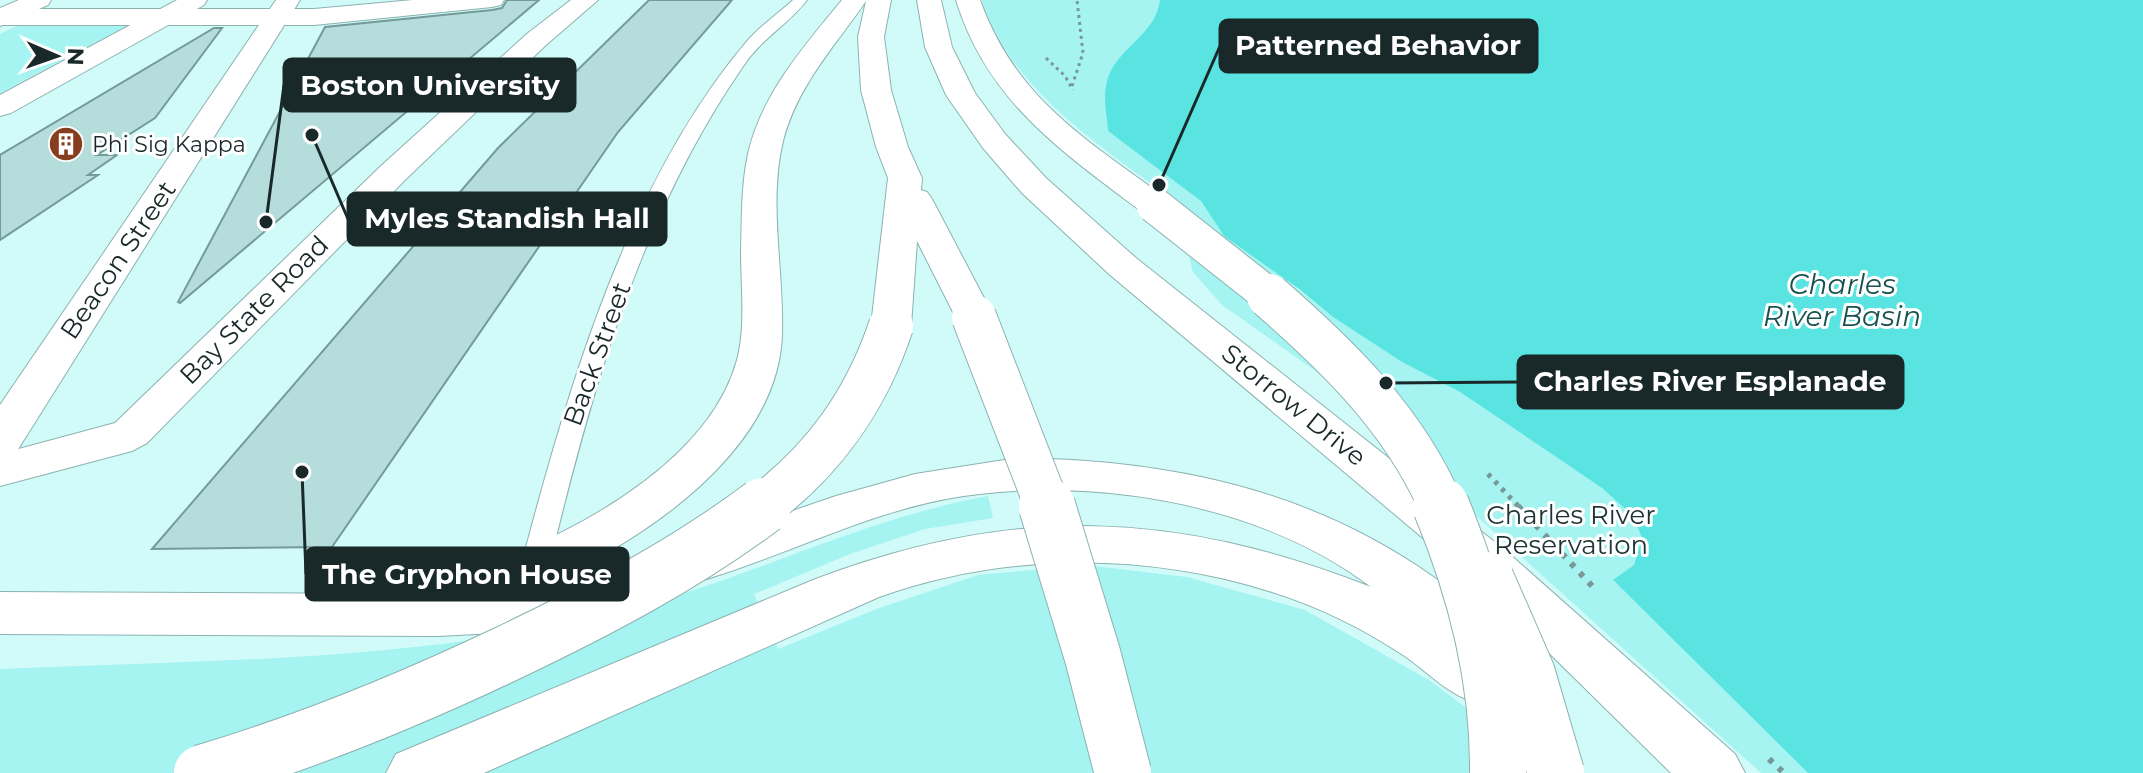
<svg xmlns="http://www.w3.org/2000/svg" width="2143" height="773" font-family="Montserrat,sans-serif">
<rect width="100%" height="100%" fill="#d1fbf9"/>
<g fill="#a5f4f1">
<path d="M982 0H1160C1155 37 1114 50 1106 86 1103 99 1107 118 1108 131 1144 159 1198 183 1217 226L1333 317 1402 362 1460 392 1602 488 1633 516 1642 538 1634 565 1614 581 1808 773H1761L1317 372 1222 305 1192 271 1182 207C1107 149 1012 94 982 0Z"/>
<path d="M21 24 128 25 0 93V34Z"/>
<path d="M988 496 993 518 925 529 850 554 754 594 778 649 879 608 978 575 1085 565 1187 577 1305 610 1429 680 1516 745 1541 773H0V669C207 660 417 662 619 612 745 581 860 519 988 496Z"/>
</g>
<path fill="#5ae4e1" d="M1160 0H2143V773H1808L1613 580 1634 565 1642 538 1633 516 1602 488 1460 392 1402 362 1333 317 1299 289 1224 236 1201 201 1108 131C1107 117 1103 100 1106 86 1112 49 1155 38 1160 0Z"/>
<g fill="#b4dddb" stroke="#749b9a" stroke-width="2">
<path d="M507 0H539L180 303 178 302 325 27 492 10 502 8Z"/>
<path d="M649 0H732L618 132 332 547 152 549 498 148Z"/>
<path d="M214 28H222L155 118 97 155H117L88 175H98L0 240V155Z"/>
</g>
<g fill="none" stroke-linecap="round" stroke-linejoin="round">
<g stroke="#8bb2b1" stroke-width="2">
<path id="service" d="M793 0H807C789 24 763 37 744 65 640 215 591 391 549 566L545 573 535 576 525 573 521 566C568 389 627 182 748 40 761 25 778 14 793 0Z"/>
</g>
<g stroke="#8bb2b1" stroke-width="2">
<path id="minor" d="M413 0H504L501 5 492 7 314 25H0V9H314Z"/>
</g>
<g stroke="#8bb2b1" stroke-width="2">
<path id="tertiary" d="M571 0H598L546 45 406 179 147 443 132 451 0 486V454L115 423 382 165 528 33Z"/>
</g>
<g stroke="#8bb2b1" stroke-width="2">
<g id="primary">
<path d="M19 0H51L48 5 0 26V8Z"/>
<path d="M177 0H207L204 5 11 113 0 116V95Z"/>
<path d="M276 0H300L17 451 0 455V405Z"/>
</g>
</g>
<g stroke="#8bb2b1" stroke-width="2">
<g id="motorway">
<path d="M842 0H891L884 37 891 90 908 147 922 178 921 190 927 192 932 199 994 317 988 326 974 329 960 326 917 241 911 326 905 335 891 338 877 335 871 326 888 178 876 147 861 90 858 37 866 1C835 46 797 86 783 141 768 204 784 270 782 334 779 452 640 543 543 585L596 575 615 581 623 595 615 609 513 632 438 636 0 634V592L411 594 416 585C447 575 478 568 509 556 594 522 711 455 737 360 746 326 741 287 741 251 742 219 741 186 748 154 761 95 804 46 842 0Z"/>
<path d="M917 0H941L952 47 975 93 1005 134 1046 178 1136 258 1506 551 1735 754 1745 773H1671L1544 648 1430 544 1109 274 1022 193 983 148 946 95 925 47Z"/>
<path d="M956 0H980C1016 99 1085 139 1166 198L1171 205 1166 212 1154 215 1142 212C1061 151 987 101 956 0Z"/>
<path d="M1017 458C1167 460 1307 488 1432 576 1464 599 1500 626 1518 661L1510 677 1511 680 1503 697C1496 699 1487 704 1480 703 1452 699 1426 670 1403 655 1364 629 1317 606 1272 592 1145 552 1005 552 879 597L484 773H386L396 754 813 580C1013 504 1174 510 1371 587 1258 501 1084 474 946 499 862 515 784 556 703 580L684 574 677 561 684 548 836 496 915 474Z"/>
</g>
</g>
<g stroke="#799796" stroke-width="3" stroke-dasharray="3 4" stroke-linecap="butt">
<path d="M1046 58 1065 76 1073 90"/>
<path d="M1072 86 1083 53 1077 0"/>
</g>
<path stroke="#799796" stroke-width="5" stroke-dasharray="4 6" stroke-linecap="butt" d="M1488 474 1520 508"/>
<g stroke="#799796" stroke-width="6" stroke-dasharray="5 8" stroke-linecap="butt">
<path d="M1518 506 1593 587"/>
<path d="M1769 759 1784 773"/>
</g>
<use href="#service" fill="#fff" fill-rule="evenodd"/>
<use href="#minor" fill="#fff" fill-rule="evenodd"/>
<use href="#tertiary" fill="#fff" fill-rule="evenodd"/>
<use href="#primary" fill="#fff" fill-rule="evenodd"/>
<use href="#motorway" fill="#fff" fill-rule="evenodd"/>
<g stroke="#8bb2b1" stroke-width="37" stroke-linecap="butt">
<path id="motorway-bridge-far2" d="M1154 205 1272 298"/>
</g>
<g stroke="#8bb2b1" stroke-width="46" stroke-linecap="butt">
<g id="motorway-bridge-far1">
<path d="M1269 296C1339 357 1405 421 1442 508"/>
<path d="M974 317 1048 508"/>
<path d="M760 508C824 460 866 401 891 326"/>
</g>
</g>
<g stroke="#8bb2b1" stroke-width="58" stroke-linecap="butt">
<g id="motorway-bridge">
<path d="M1047 506 1093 657 1123 773"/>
<path d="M1441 506C1476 590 1499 682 1498 773"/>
<path d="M1486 580 1527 674 1556 773"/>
<path d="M202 773C307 742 407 701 506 654 596 611 683 566 763 506"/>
</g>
</g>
<use href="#motorway-bridge-far2" stroke="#fff" stroke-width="35"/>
<use href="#motorway-bridge-far1" stroke="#fff" stroke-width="44"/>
<use href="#motorway-bridge" stroke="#fff" stroke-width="56"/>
</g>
<defs>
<g id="building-disc" transform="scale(1.8)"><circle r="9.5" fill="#863e1e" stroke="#fff"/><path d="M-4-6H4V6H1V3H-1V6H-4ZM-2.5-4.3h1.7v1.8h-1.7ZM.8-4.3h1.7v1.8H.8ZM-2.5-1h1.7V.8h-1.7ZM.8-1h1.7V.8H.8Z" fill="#fff"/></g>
</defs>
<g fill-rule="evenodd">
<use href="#building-disc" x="66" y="144"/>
</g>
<g text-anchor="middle" stroke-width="6" stroke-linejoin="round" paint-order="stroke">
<g font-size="22" fill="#192929" stroke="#fff" text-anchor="start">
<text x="92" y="152">Phi Sig Kappa</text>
</g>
<g font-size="26" fill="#192929" stroke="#fff">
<text transform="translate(118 260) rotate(-56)" y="9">Beacon Street</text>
<text transform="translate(254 310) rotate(-45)" y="9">Bay State Road</text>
<text transform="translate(597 354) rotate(-70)" y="9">Back Street</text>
<text transform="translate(1294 405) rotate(39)" y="9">Storrow Drive</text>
</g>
<g font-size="26" fill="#1c3332" stroke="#fff">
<text x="1571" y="524">Charles River<tspan x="1571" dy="30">Reservation</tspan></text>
</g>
<g font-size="28" font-style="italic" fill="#175251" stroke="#fff">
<text x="1842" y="294">Charles<tspan x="1842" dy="32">River Basin</tspan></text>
</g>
</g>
<path fill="none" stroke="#192929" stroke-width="3" d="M1159 185L1220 46M266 222L284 85M312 135L348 219M1386 383L1518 382M302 472L306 574"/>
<g fill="#192929" stroke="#fff" stroke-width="3">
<circle cx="1159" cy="185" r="8"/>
<circle cx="266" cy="222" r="8"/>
<circle cx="312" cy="135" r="8"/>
<circle cx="1386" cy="383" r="8"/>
<circle cx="302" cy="472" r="8"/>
</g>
<g fill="#192929" stroke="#192929" stroke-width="3">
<rect x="1220" y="20" width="317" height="52" rx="8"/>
<rect x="284" y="59" width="291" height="52" rx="8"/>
<rect x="348" y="193" width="318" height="52" rx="8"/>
<rect x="1518" y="356" width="385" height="52" rx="8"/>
<rect x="306" y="548" width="322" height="52" rx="8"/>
</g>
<g font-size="28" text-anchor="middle" font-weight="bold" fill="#fff">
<text x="1378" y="55">Patterned Behavior</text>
<text x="430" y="95">Boston University</text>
<text x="507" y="228">Myles Standish Hall</text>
<text x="1710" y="391">Charles River Esplanade</text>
<text x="467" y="584">The Gryphon House</text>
</g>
<g transform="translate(56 56) rotate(92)" stroke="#ffffff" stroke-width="6" paint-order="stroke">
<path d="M0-6L14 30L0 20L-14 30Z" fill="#192929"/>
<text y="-12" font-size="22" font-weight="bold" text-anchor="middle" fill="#192929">N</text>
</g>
</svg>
